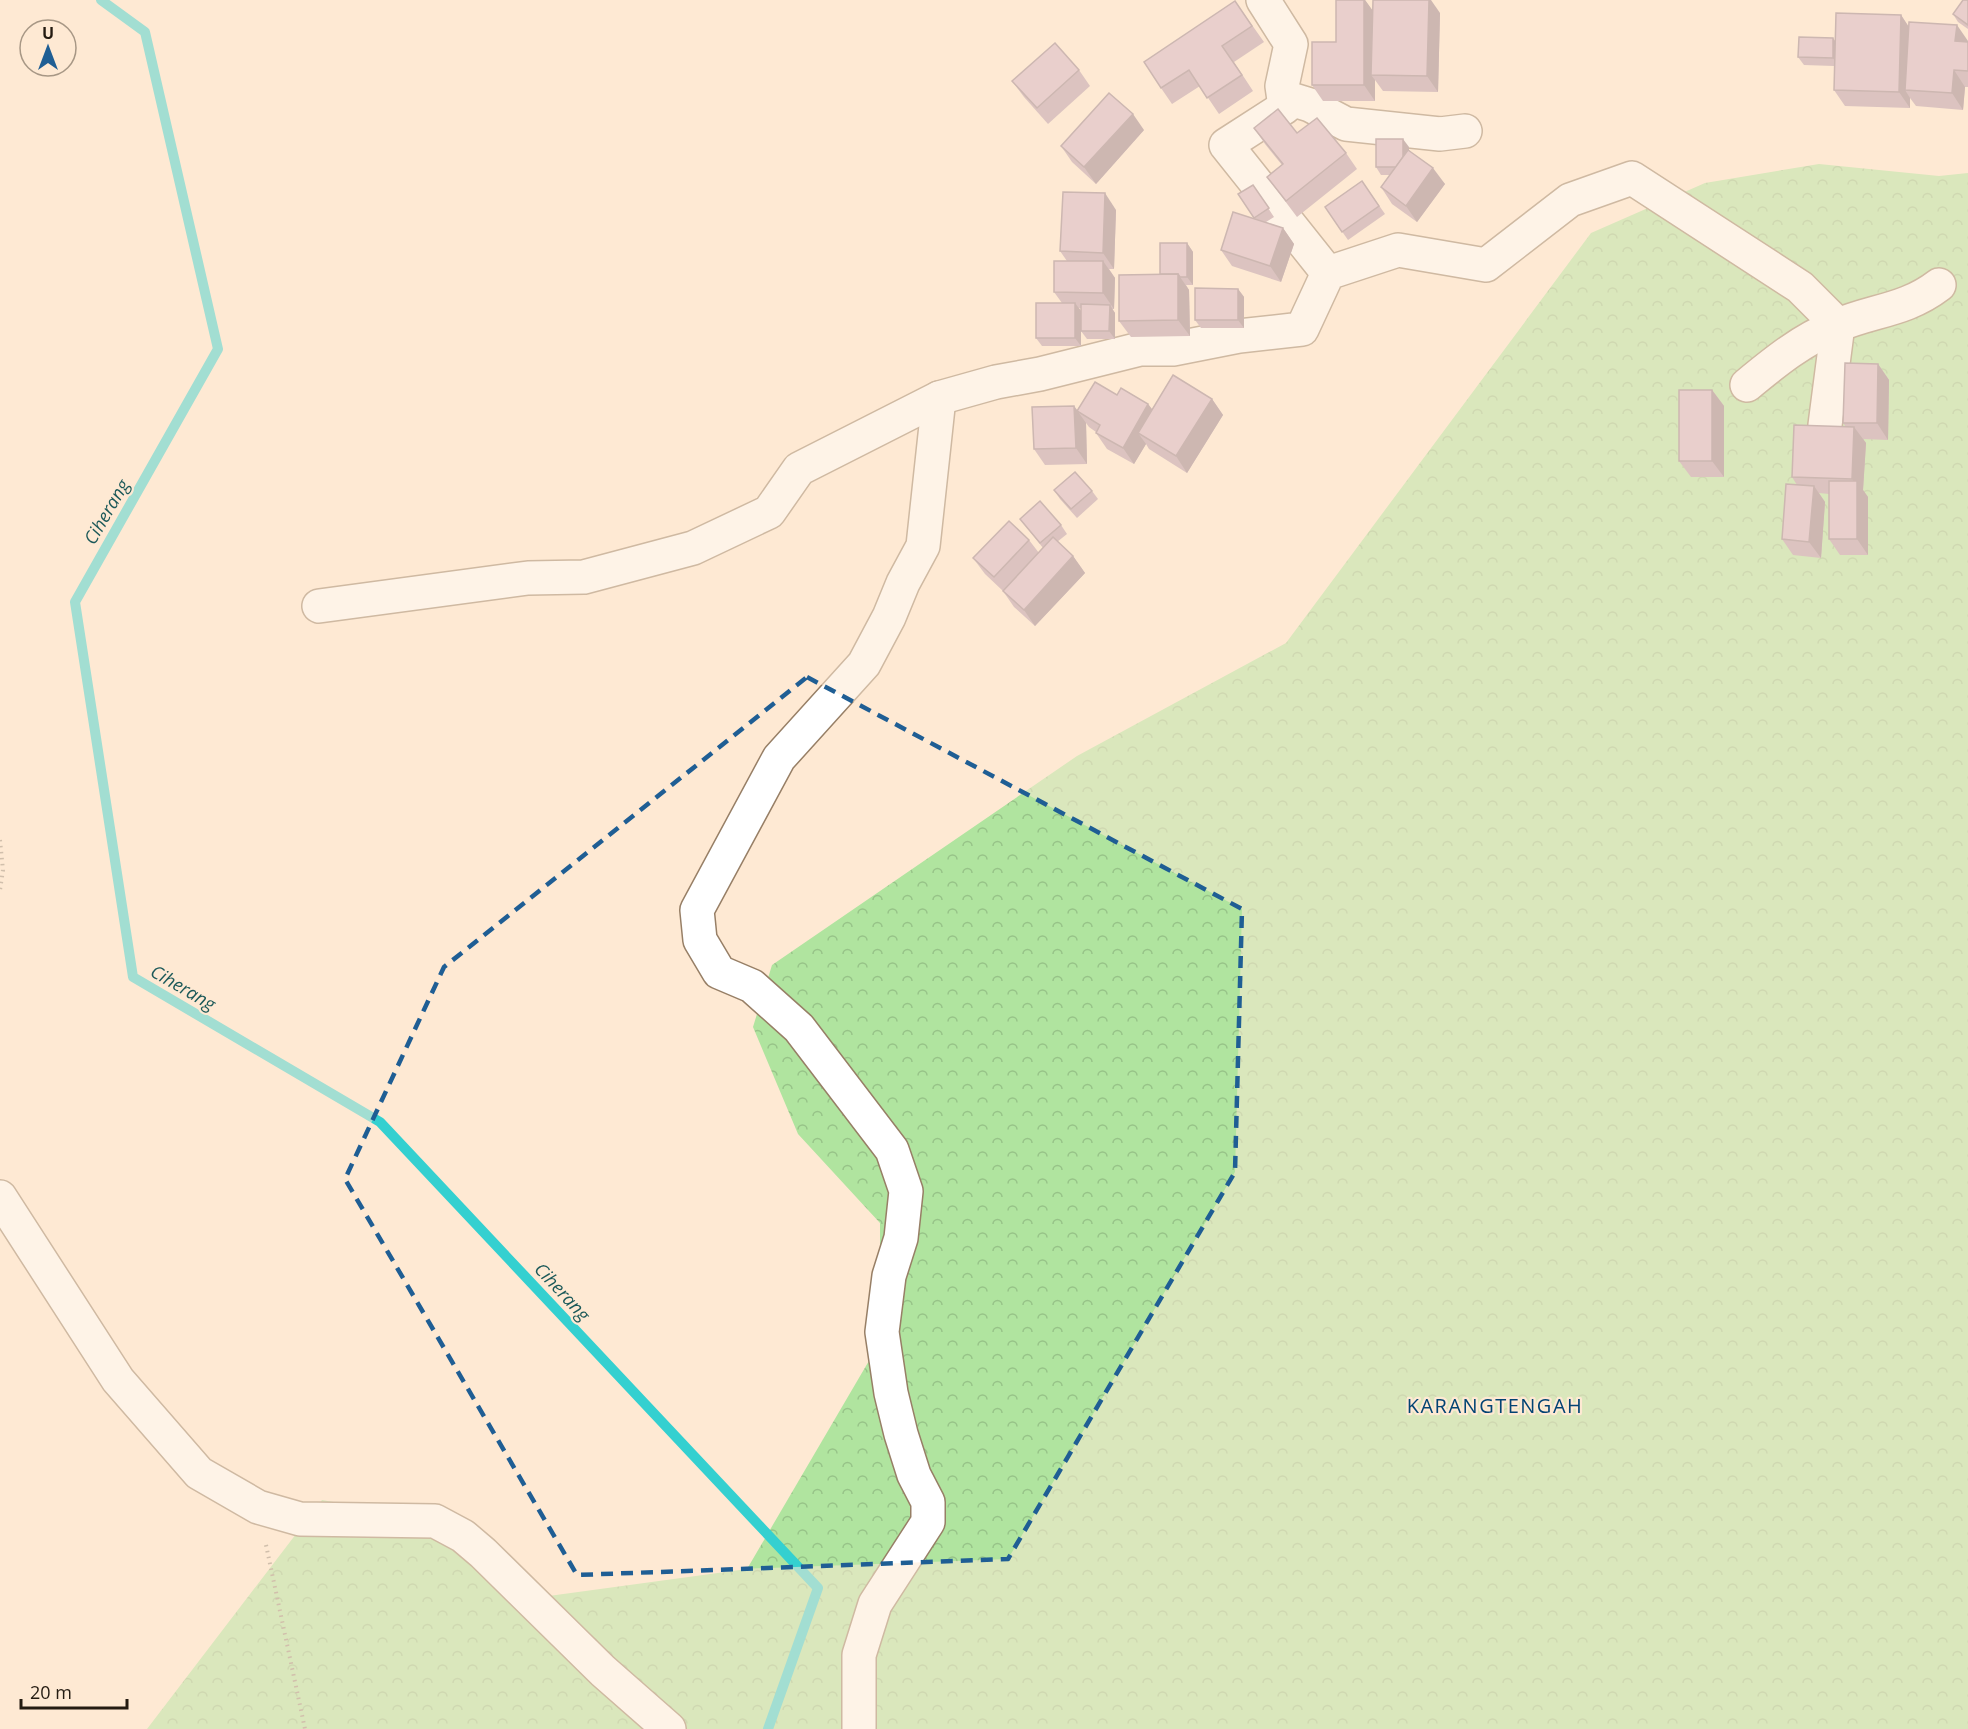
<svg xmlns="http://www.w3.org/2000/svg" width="1968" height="1729" font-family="'Open Sans',sans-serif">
<defs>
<pattern id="forest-crowns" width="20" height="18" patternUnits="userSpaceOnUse" patternTransform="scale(1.5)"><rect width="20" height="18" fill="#b0e49f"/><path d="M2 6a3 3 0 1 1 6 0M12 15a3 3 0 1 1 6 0" fill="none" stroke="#97c388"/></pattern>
</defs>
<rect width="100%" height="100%" fill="#fee9d3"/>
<path fill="url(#forest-crowns)" d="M1819 164 1939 176 1968 173V1729H147L322 1500 429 1519 512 1601 747 1569 880 1342V1223L798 1134 753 1027 772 965 1077 756 1286 643 1591 233 1705 183Z"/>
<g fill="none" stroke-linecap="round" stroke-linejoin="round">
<path stroke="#34d0d0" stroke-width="10" d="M101 0 145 32 218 349 75 602 133 977 380 1122 818 1588 768 1729"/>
<g stroke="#977f66" stroke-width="36">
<g id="minor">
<path d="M1263 0 1291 44 1282 86 1285 107 1226 145 1328 273"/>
<path d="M1284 97 1310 105 1346 124 1440 134 1465 131"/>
<path d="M1747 385C1776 361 1802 340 1836 326 1873 310 1905 311 1939 285"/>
<path d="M319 606 528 578 584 577 693 548 769 512 799 469 939 398 996 382 1040 374 1140 349H1173L1239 336 1302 329 1328 273 1398 250 1486 265 1570 200 1632 178 1800 287 1838 325 1825 425"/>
<path d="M0 1197 118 1380 199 1473 258 1507 300 1519 435 1521 463 1536 483 1553 603 1671 669 1729"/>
<path d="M859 1729V1655L875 1604 928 1522V1502L914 1475 901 1434 891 1393 882 1332 889 1276 901 1238 906 1191 892 1150 799 1028 752 986 719 972 700 940 697 910 779 758 864 664 889 617 903 583 923 546 939 398"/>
</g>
</g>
<g stroke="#9c8d7c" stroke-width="4" stroke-dasharray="1.5 4.5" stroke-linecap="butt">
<path d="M0 840 3 870 0 890"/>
<path d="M266 1545 305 1729"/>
</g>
<use href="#minor" stroke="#fff" stroke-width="33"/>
</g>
<g fill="#b396a8">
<path d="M1365 0 1373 11 1440 13 1438 92 1383 91 1375 80V101H1323L1312 85 1336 42Z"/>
<path d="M1968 0V29L1958 22 1953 14Z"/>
<path d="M1235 1 1264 42 1234 62 1253 91 1219 114 1200 86 1172 104 1161 88Z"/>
<path d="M1901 15 1909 27 1968 42V87H1965L1963 110 1916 106 1910 98V108L1845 106 1834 90V66L1804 65 1798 57 1835 41Z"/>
<path d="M1079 70 1090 86 1048 124 1024 97 1012 81Z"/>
<path d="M1254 128 1297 133 1346 153 1357 169 1297 217 1267 177 1282 165 1265 144Z"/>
<path d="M1144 130 1096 184 1072 162 1061 146Z"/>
<path d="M1409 147V150L1445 184 1417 222 1392 204 1381 187 1390 175H1381L1376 167Z"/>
<path d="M1362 181 1385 214 1348 240 1325 207Z"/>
<path d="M1253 185 1274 217 1266 222 1283 228 1294 244 1281 282 1232 266 1221 250 1254 218Z"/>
<path d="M1116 210 1114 269H1109L1115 278 1114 309H1112L1115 313V339H1087L1081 331V308H1079L1081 311V346H1042L1036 338 1062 303 1054 292 1067 261 1060 251Z"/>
<path d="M1187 243 1193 252V285H1186L1189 290 1190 336 1131 337 1119 321Z"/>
<path d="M1238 289 1244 297V328H1201L1195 320Z"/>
<path d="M1878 364 1889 380 1888 440 1863 439 1866 443 1863 490 1868 497V555H1840L1829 539V494L1819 493 1825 502 1821 558 1793 555 1782 539 1797 485 1792 477 1846 427 1843 423Z"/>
<path d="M1712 390 1724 406V477H1691L1679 461Z"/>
<path d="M1117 395 1148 404 1152 409 1212 399 1223 415 1187 473 1149 449 1146 444 1134 464 1107 449 1096 433V432L1089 427 1086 423 1087 464 1045 465 1034 449 1074 406 1078 411Z"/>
<path d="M1054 490 1092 491 1098 499 1077 518 1060 499Z"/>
<path d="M1020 519 1061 525 1067 534 1057 542 1073 556 1085 573 1035 626 1014 607 1003 591 985 574 973 558 1029 540 1039 553 1043 548Z"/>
</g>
<g fill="#927a88">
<path d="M1364 0H1365L1375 14 1371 75 1375 80V101L1364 85Z"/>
<path d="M1429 0H1431L1440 13 1438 92 1427 76Z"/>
<path d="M1901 15 1912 32 1905 90 1910 98V108L1899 92Z"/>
<path d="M1957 25 1968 41 1967 57 1955 41Z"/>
<path d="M1833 38 1839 46 1838 66 1833 58Z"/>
<path d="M1954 70 1965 87 1963 110 1952 93Z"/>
<path d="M1133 114 1144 130 1096 184 1084 167Z"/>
<path d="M1403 139 1409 147V175L1403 167Z"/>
<path d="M1433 168 1445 184 1417 222 1406 206Z"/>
<path d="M1105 193 1116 210 1114 269 1103 253Z"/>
<path d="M1283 228 1294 244 1281 282 1270 266Z"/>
<path d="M1187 243 1193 252V285L1187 277Z"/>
<path d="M1103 261 1115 278 1114 309 1103 293Z"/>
<path d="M1178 274 1189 290 1190 336 1178 320Z"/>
<path d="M1238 289 1244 297V328L1238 320Z"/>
<path d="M1075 303 1081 311V346L1075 338Z"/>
<path d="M1110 305 1115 313V339L1109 331Z"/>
<path d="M1878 364 1889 380 1888 440 1877 423Z"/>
<path d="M1712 390 1724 406V477L1712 461Z"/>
<path d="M1212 399 1223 415 1187 473 1176 456Z"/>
<path d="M1148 404 1160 420 1138 433 1146 444 1134 464 1123 448Z"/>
<path d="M1074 406 1086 423 1087 464 1076 448Z"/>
<path d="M1854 427 1866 443 1863 490 1868 497V555L1857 539V486L1852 479Z"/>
<path d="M1814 486 1825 502 1821 558 1809 542Z"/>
<path d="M1073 556 1085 573 1035 626 1024 610Z"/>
</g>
<g fill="#d0afc3" stroke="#927a88" stroke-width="1.5">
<path d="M1336 0H1364V85H1312V42H1336Z"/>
<path d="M1373 0H1429L1427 76 1371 75Z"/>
<path d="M1963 0H1968V25L1953 14Z"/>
<path d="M1235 1 1252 26 1222 46 1242 75 1207 98 1189 70 1161 88 1144 62Z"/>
<path d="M1836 13 1901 15 1899 92 1834 90Z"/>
<path d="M1909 22 1957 25 1955 41 1968 42V71L1954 70 1952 93 1905 90Z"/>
<path d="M1799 37 1833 38V58L1798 57Z"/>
<path d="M1055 43 1079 70 1037 108 1012 81Z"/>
<path d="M1109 93 1133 114 1084 167 1061 146Z"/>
<path d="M1278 109 1297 133 1317 118 1346 153 1286 201 1267 177 1283 164 1254 128Z"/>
<path d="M1376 139H1403V157L1396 167H1376Z"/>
<path d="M1408 150 1433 168 1406 206 1381 187Z"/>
<path d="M1362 181 1379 206 1342 232 1325 207Z"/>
<path d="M1253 185 1269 208 1254 218 1238 194Z"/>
<path d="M1063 192 1105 193 1103 253 1060 251Z"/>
<path d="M1233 212 1283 228 1270 266 1221 250Z"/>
<path d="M1160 243H1187V277H1180L1178 274H1160Z"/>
<path d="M1054 261H1103V293L1054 292Z"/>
<path d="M1178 274V320L1119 321V275Z"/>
<path d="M1195 288 1238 289V320H1195Z"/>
<rect x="1036" y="303" width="39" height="35"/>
<path d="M1081 304 1110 305 1109 331H1081Z"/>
<path d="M1845 363 1878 364 1877 423H1843Z"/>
<path d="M1173 375 1212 399 1176 456 1138 433Z"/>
<path d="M1095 382 1117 395 1121 388 1148 404 1123 448 1096 433 1100 425 1077 411Z"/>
<rect x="1679" y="390" width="33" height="71"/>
<path d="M1074 406 1076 448 1034 449 1032 407Z"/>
<path d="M1794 425 1854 427 1852 479 1792 477Z"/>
<path d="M1075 472 1092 491 1071 509 1054 490Z"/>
<rect x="1829" y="481" width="28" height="58"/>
<path d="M1786 484 1814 486 1809 542 1782 539Z"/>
<path d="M1040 501 1061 525 1040 543 1020 519Z"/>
<path d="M1009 521 1029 540 994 577 973 558Z"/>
<path d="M1053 537 1073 556 1024 610 1003 591Z"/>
</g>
<path d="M0 0H1968V1729H0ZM807 677 1242 909 1235 1172 1008 1559 577 1575 345 1179 444 967Z" fill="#fee9d3" fill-opacity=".55" fill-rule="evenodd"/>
<path fill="none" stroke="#1f5e94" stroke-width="4.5" stroke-dasharray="12 8" stroke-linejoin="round" d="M807 677 1242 909 1235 1172 1008 1559 577 1575 345 1179 444 967Z"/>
<g text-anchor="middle" stroke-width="4.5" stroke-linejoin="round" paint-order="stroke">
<g font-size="18" font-style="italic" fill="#1c5959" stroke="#fee9d3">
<text transform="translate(107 512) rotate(-60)" y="6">Ciherang</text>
<text transform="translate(183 988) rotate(30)" y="6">Ciherang</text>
<text transform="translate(562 1292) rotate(47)" y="6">Ciherang</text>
</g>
<g font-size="20" letter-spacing="1.5" fill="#024373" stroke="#fee9d3">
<text x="1495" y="1413">KARANGTENGAH</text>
</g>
</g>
<g transform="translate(48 48)"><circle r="28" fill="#fee9d3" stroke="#a79785" stroke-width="1.5"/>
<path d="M0-4.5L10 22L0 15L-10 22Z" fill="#1f5e94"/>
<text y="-9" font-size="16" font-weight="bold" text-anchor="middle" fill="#241b11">U</text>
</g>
<path d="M21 1699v9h106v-9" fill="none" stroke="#241b11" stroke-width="3"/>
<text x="30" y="1699" font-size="18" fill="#241b11" stroke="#fee9d3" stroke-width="4.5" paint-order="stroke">20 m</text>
</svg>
